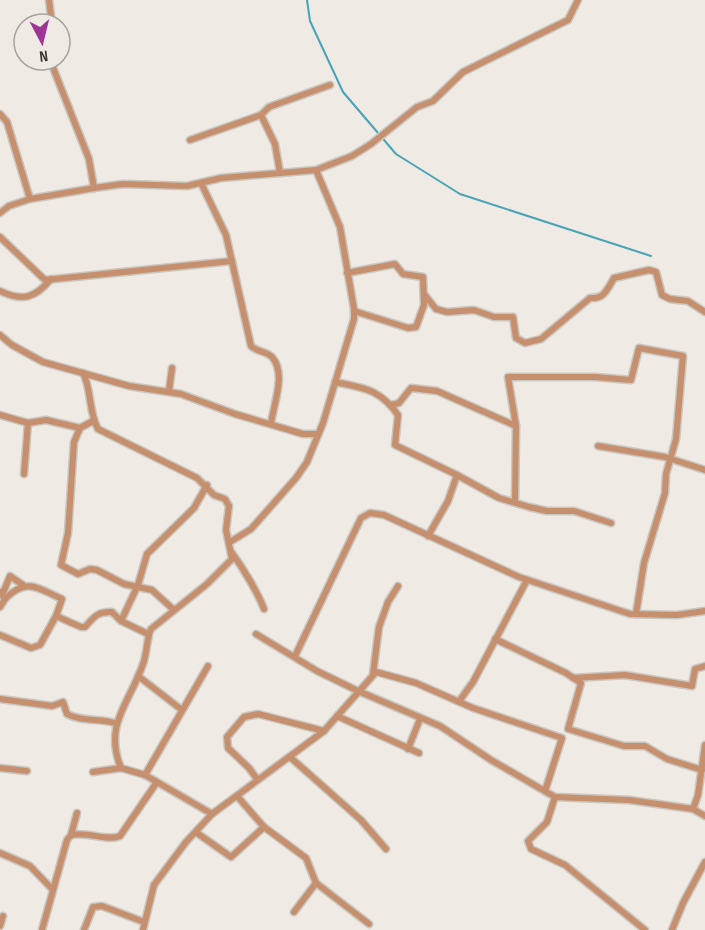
<svg xmlns="http://www.w3.org/2000/svg" width="705" height="930" font-family="'Sofia Sans Condensed',sans-serif">
<rect width="100%" height="100%" fill="#efeae3"/>
<g fill="none" stroke-linecap="round" stroke-linejoin="round">
<path stroke="#47a3b8" stroke-width="2" d="M307 0 310 21 343 92 396 154 460 194 651 256"/>
<g stroke="#cac6c0" stroke-width="9">
<g id="minor">
<path d="M49 0 52 24"/>
<path d="M50 60 89 159 94 188"/>
<path d="M0 114 7 122 30 199"/>
<path d="M261 115 275 144 280 173"/>
<path d="M190 140 261 115 269 107 330 85"/>
<path d="M201 183 226 235 251 346C257 352 266 351 272 357 287 374 273 405 271 424"/>
<path d="M0 213 9 206 30 199 94 188 123 184 187 186 221 178 316 170 352 156 371 144 417 107 433 101 463 72 568 20 578 0"/>
<path d="M0 237 45 280 232 261"/>
<path d="M347 273 395 264 403 274 423 277 424 305 416 327 408 328 354 311"/>
<path d="M0 291C23 302 35 298 51 279"/>
<path d="M424 294 436 309 447 312 474 310 494 317H513L516 338 525 343 541 339 590 298C604 299 607 290 614 278L649 270 656 272 662 295 670 299 688 301 705 312"/>
<path d="M0 335 12 345 43 362 129 386 181 394 235 414 303 434H318"/>
<path d="M83 373C92 390 88 411 98 429L197 478 214 495 225 499 229 506 226 530 232 559 207 584 151 629C147 636 147 654 143 664 130 703 103 724 121 768L145 775 212 814"/>
<path d="M335 382C364 388 380 389 398 415L395 445 457 475"/>
<path d="M169 391 172 368"/>
<path d="M391 405 399 403 411 388 437 391 516 426"/>
<path d="M0 415 28 423 46 420 80 428"/>
<path d="M93 421 80 428 74 442 68 533 61 565 78 574 90 569 97 570 124 584 152 590 174 610"/>
<path d="M598 446 665 457 705 470"/>
<path d="M24 474 28 423"/>
<path d="M515 501 516 426 508 377H595L631 380 639 348 683 356 676 439 666 474 665 493 644 563 636 614"/>
<path d="M428 536 448 501 457 475 499 498 529 507 547 511H574L611 523"/>
<path d="M230 542 251 529 296 478 307 462 323 423 354 319V309L340 227 316 170"/>
<path d="M232 553C243 568 258 593 264 609"/>
<path d="M0 592 5 599C27 577 37 588 62 599L56 616 81 627H85C94 617 98 611 112 612L121 621 148 634"/>
<path d="M3 593 10 576 23 585"/>
<path d="M0 607 5 599"/>
<path d="M121 621 138 585 147 554 194 508 207 485"/>
<path d="M256 634 317 671 358 691 440 726 491 760 555 797 629 800 693 809 705 816"/>
<path d="M0 635 31 648 40 645 56 616"/>
<path d="M495 639 566 673 581 683 568 729 624 746H645L667 759 702 770"/>
<path d="M295 656 361 518 370 513 384 515 519 577 630 614 677 615 705 611"/>
<path d="M373 674 379 627 388 602 398 586"/>
<path d="M138 676 182 710"/>
<path d="M573 678 625 675 692 686 695 669 705 666"/>
<path d="M0 699 52 706 63 702 67 714C81 722 99 718 115 723"/>
<path d="M460 700 473 682 527 580"/>
<path d="M337 716 419 753"/>
<path d="M408 749 420 719"/>
<path d="M290 757 361 820 386 849"/>
<path d="M0 768 27 771"/>
<path d="M93 772 121 768"/>
<path d="M145 775 208 666"/>
<path d="M257 779 249 768 228 748 227 737 244 717 258 714 324 731"/>
<path d="M237 796 264 827 306 858 316 883 369 924"/>
<path d="M555 797 547 822 528 841 531 849 565 865 645 930"/>
<path d="M693 809 698 795 705 745"/>
<path d="M197 833 231 857 264 827"/>
<path d="M71 835 77 813"/>
<path d="M0 853 30 866 53 890"/>
<path d="M294 912 316 883"/>
<path d="M0 926 3 916"/>
<path d="M42 930 67 840 71 835C88 831 108 842 120 836L157 782"/>
<path d="M84 930 93 907 102 906 144 922"/>
<path d="M143 930 154 885 186 842 212 814 324 731 376 672 416 683 473 708 562 738 545 791"/>
<path d="M672 930 683 903 705 862"/>
</g>
</g>
<use href="#minor" stroke="#c6906e" stroke-width="6"/>
</g>
<g transform="translate(42 42) rotate(173)"><circle r="28" fill="#efeae3" stroke="#a6a29d" stroke-width="1.5"/>
<path d="M0-4.5L10 22L0 15L-10 22Z" fill="#9e3597"/>
<text y="-9" font-size="16" font-weight="bold" text-anchor="middle" fill="#383633">N</text>
</g>
</svg>
